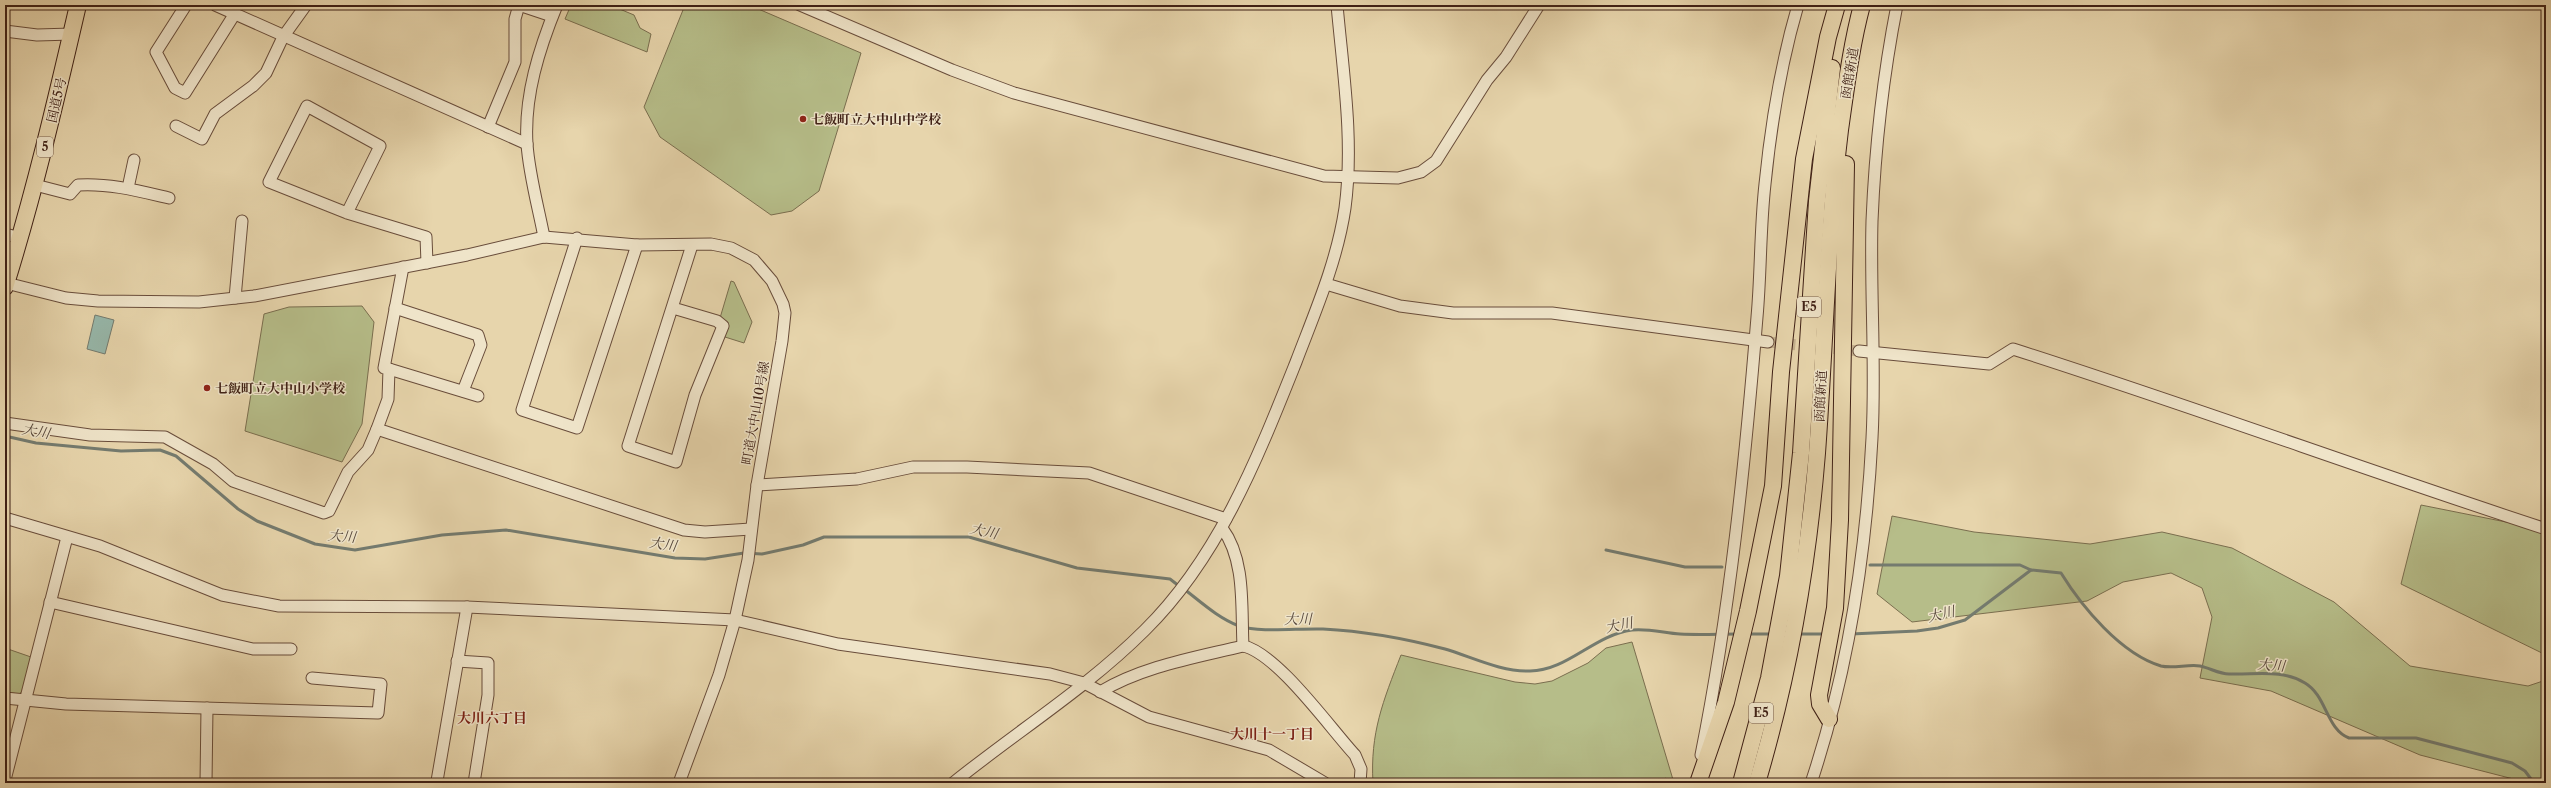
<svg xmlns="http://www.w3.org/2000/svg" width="2551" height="788" font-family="'Libre Caslon Text','Noto Serif JP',serif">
<rect width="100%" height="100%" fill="#e7d5ac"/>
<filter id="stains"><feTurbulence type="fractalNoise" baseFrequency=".005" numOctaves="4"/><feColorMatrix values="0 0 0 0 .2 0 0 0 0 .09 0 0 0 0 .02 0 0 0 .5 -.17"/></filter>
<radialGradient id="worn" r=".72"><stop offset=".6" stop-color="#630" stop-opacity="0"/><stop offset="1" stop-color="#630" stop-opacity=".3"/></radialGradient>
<g fill="#b6bd89" stroke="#7a6e4f">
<path d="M571 5H610L634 15 640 28 651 34 647 52 565 19Z"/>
<path d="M685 5H749L861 53 819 191 792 211 771 215 660 137 644 107Z"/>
<path d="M731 281 734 282 752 322 744 343 725 337 728 322 720 318Z"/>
<path d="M362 306 374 322 362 424 342 462 245 431 264 314 289 307Z"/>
<path d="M2421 505 2546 530V655L2401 584Z"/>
<path d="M1892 516 1974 532 2090 544 2162 532 2232 548 2334 602 2410 666 2528 686 2546 680V783H2529L2420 755 2271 691 2200 678 2212 617 2202 588 2171 573 2123 582 2087 601 1912 622 1877 594Z"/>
<path d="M1632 642 1674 783 1665 778 1663 783H1373C1370 733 1383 701 1401 655L1515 682 1535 684 1552 681 1588 663 1606 648Z"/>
<path d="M5 648 31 657 23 691 19 694 5 692Z"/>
</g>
<path fill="#97b8ab" stroke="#747b6f" d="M95 315 114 320 105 354 87 349Z"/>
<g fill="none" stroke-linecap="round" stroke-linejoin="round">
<g stroke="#747b6f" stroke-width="3">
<path d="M5 436 36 443 121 451 160 450 176 456 238 509 257 521 315 544 355 550 442 535 506 530 675 558 705 559 744 553 762 554 803 545 824 537H969L1077 568 1170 579 1179 586"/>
<path d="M1606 550 1685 567H1722"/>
<path d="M1870 565H2020L2031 570"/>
<path d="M1184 589C1201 602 1218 618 1239 626 1261 633 1298 628 1323 629 1363 631 1407 639 1445 649 1472 657 1501 672 1530 671 1567 671 1594 635 1632 630 1647 628 1665 633 1680 634 1699 635 1719 634 1738 634"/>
<path d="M1747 634H1772"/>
<path d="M1797 634H1826"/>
<path d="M1851 634 1917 631 1938 628 1965 620 2031 570 2061 573C2082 607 2121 654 2161 666 2173 669 2188 664 2200 666 2210 668 2219 674 2229 674 2256 675 2282 669 2305 683 2327 696 2326 729 2349 738H2416L2512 763 2525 771 2534 783"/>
</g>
<path stroke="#c5b18e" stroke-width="11" stroke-dasharray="11 5.5" stroke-linecap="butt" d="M1768 342 1859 351"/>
<g stroke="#694d3b" stroke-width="13">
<g id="minor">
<path d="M186 5 156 52 175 88 185 93 234 15"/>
<path d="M215 5 527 144"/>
<path d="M519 5 552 16"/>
<path d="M800 5 952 70 1014 93 1324 176 1398 178 1421 172 1436 161 1487 80 1506 57 1539 5"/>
<path d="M5 31 37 35 72 34"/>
<path d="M176 126 202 139 215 114 253 86 266 73 283 37 306 5"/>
<path d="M488 127 515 62V19L519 5"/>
<path d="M35 185 70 194 78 185C109 183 139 191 169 198"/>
<path d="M128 188 134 160"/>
<path d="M347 213 380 146 307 106 269 182 347 213 426 237 427 263"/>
<path d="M5 234 21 238"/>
<path d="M544 237C538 206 529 174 527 144 524 96 539 49 557 5"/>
<path d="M577 238 522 410 577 428 637 245"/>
<path d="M403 267 384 368 389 369 388 399 377 429 684 530 705 532 751 529"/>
<path d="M6 283 66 298 98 301 199 302 254 296 467 255 544 237 637 245 711 244 731 248 754 260 772 281 783 304 785 313 782 341 757 485 748 560 735 620 719 675 679 783"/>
<path d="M1326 284 1400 306 1453 313H1552L1768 342"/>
<path d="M235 298 242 221"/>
<path d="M395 308 478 335 481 345 463 391"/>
<path d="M673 308 717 321 723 326 695 395 676 462 628 446 692 245"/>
<path d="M1859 351 1989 364 2013 349C2192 406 2368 471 2546 529"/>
<path d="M389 369 478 396"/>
<path d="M5 423 90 435 165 437 213 464 233 481 324 513 329 511 348 472 368 450 377 429"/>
<path d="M757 485 857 479 913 467H967L1089 473 1226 519"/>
<path d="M5 518 100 546 222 595 279 606 467 607 735 620 838 644 1050 674 1084 683 1149 717 1269 750 1325 783"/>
<path d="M1222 528C1246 560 1241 608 1243 646"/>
<path d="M50 602 253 649H291"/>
<path d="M457 661 488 663V695L474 783"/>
<path d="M1100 692C1144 666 1194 658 1243 646 1277 653 1330 728 1355 755L1361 769 1360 783"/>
<path d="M5 698 66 704 378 713 381 684 312 678"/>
<path d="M1701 755C1730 610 1745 464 1757 317 1761 273 1760 229 1765 184 1771 124 1781 63 1798 5"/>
<path d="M5 780 67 537"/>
<path d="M437 781 467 607"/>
<path d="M206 783 207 708"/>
<path d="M953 783C1016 732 1087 688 1145 630 1219 557 1258 457 1296 362 1315 312 1337 262 1345 208 1354 141 1343 72 1337 5"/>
<path d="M1811 783C1848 672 1866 555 1872 438 1876 366 1870 293 1872 221 1875 148 1883 76 1897 5"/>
</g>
</g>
<g stroke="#3f2015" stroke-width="18">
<g id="highway">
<path d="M5 287C34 194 56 100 78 5"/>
<path d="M1829 719 1820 704 1819 695 1835 608 1840 520 1846 164"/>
<path d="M1698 783 1726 702 1748 611 1773 486 1781 372 1804 159 1828 37 1837 5"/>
<path d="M1741 783 1769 678 1788 576 1801 453 1817 201 1832 68"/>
<path d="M1757 783C1789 675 1808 565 1817 453 1825 345 1827 237 1840 130 1846 88 1851 46 1862 5"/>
</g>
</g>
<use href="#minor" stroke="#efe4c9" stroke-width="11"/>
<use href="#highway" stroke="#e7d5ac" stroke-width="16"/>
</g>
<g fill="#8f2418" stroke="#efe4c9" stroke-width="1.5">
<circle cx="803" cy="119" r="4"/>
<circle cx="207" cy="388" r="4"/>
</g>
<g text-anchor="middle" stroke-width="3" stroke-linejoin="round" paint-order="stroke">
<g fill="#efe4c9" stroke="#745b4b" stroke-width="1">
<rect x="37" y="137" width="16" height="20" rx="3"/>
<rect x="1797" y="297" width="24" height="20" rx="3"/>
<rect x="1749" y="703" width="24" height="20" rx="3"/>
</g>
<g font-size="12" font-weight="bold" fill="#3f2015">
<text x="45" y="151">5</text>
<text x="1809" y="311">E5</text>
<text x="1761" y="717">E5</text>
</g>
<g font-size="13" fill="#3f2015" stroke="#efe4c9">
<text transform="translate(1849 73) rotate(-81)" y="5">函館新道</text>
<text transform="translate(56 100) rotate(-77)" y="5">国道5号</text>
<text transform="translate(1820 396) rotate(-87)" y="5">函館新道</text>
<text transform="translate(755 413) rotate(-80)" y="5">町道大中山10号線</text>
</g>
<g font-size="13" font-weight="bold" fill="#3f2015" stroke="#efe4c9" text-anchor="start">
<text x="811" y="124">七飯町立大中山中学校</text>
<text x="215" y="393">七飯町立大中山小学校</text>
</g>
<g font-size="14" font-style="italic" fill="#55463a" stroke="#efe4c9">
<text transform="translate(36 431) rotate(10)" y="5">大川</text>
<text transform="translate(984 531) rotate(13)" y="5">大川</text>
<text transform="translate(342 536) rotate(5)" y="5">大川</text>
<text transform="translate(663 544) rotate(8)" y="5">大川</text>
<text transform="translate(1941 614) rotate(-13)" y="5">大川</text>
<text transform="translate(1298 619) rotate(-1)" y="5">大川</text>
<text transform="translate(1619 625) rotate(-12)" y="5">大川</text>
<text transform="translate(2271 665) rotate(4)" y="5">大川</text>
</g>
<g font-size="14" font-weight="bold" fill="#7a1f14" stroke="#efe4c9">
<text x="492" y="723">大川六丁目</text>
<text x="1272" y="739">大川十一丁目</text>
</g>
</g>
<rect width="2551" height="788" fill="none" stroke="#e7d5ac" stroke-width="20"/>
<rect x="6" y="6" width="2539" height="776" fill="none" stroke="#3f2015" stroke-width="2"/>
<rect x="10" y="10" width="2531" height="768" fill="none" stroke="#3f2015"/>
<rect width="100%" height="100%" filter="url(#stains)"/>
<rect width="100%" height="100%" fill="url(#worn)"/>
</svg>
